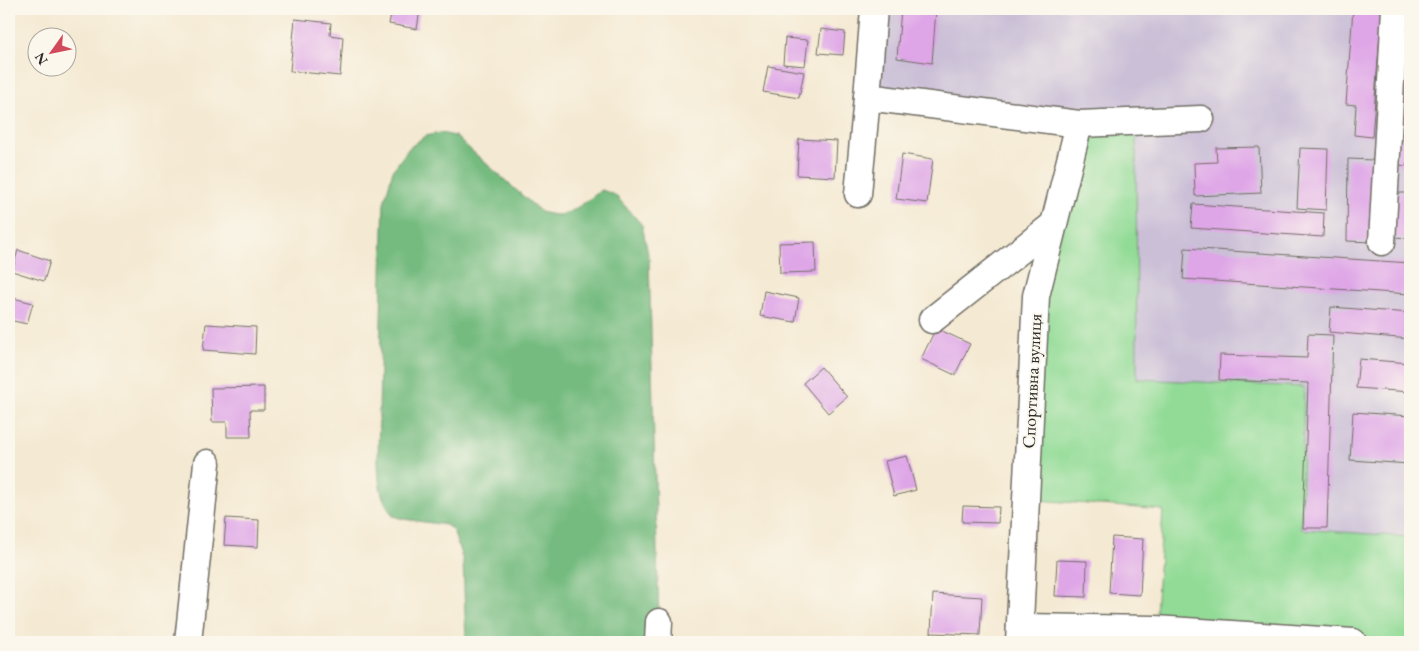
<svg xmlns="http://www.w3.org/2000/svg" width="1419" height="651" font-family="'EB Garamond',serif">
<rect width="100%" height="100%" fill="#fbf7ec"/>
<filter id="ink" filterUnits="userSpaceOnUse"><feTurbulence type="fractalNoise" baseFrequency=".02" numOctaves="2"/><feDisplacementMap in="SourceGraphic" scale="10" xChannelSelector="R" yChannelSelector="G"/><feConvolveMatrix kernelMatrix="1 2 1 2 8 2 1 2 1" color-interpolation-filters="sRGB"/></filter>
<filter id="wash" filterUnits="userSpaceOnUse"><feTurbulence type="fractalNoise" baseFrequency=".0096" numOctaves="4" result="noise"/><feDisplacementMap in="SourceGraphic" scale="20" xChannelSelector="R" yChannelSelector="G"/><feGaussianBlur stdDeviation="1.12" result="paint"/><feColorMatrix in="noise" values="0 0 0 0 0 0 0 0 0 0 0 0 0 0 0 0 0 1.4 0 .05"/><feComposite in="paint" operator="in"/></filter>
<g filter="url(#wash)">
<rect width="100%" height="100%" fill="#f4e9d2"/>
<path fill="#cabfd7" d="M874 9H1410V537L1301 530 1304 387 1137 379 1136 134 867 97Z"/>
<path fill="#92db96" stroke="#5e8360" d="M1079 124 1136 134 1137 379 1304 387 1301 529 1410 537V642H1353L1155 629 1163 510 1026 499 1036 296Z"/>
<path fill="#75bb7f" stroke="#507355" d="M440 133 455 136 541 212C546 213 552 215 557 215 571 215 590 198 602 190L615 195 642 225 649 259 659 622 658 642H466L463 561 453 530 446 525 403 519 393 516C379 495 379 485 378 460L383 230 384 203 393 170 409 148 425 136Z"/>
<g id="blocks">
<g fill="#dea5e7">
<path d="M392 9H420L417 29 389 24Z"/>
<path d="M901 9H936L932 63 897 58Z"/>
<path d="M1353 9H1382L1372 137 1354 135 1356 105 1346 104Z"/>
<path d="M1404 9H1410V45H1402Z"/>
<path d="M295 19 331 23 330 35 343 37 340 76 290 71Z"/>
<path d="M821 29 845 32 843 55 818 53Z"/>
<path d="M785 38 808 40 805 66 783 64Z"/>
<path d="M768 66 804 72 799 98 763 92Z"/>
<path d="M1403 68H1410V117L1400 116Z"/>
<path d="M799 139 837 141 835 177 797 175Z"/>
<path d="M1399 139 1410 140V166L1397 165Z"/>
<path d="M1259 147 1261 193 1195 196 1194 163 1217 162 1216 148Z"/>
<path d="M1300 148 1328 149 1326 210 1297 208Z"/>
<path d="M902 154 933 159 927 203 896 199Z"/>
<path d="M1348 159 1374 160 1373 242 1347 241Z"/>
<path d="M1397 193H1410V238L1394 237Z"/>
<path d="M1193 204 1324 213 1323 237 1191 228Z"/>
<path d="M815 242 816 272 780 273 779 243Z"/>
<path d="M1185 248 1410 263V294L1183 279Z"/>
<path d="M18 250 50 261 44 281 12 271Z"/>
<path d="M764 291 799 298 795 322 760 316Z"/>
<path d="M9 297 33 303 27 324 9 320Z"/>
<path d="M1331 307 1410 313V339L1329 332Z"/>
<path d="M206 324 256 327 255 354 203 350Z"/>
<path d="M936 328 970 344 955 375 921 359Z"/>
<path d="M1308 334 1333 335 1327 528H1303L1308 383 1219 380 1220 355 1307 358Z"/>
<path d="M1359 359 1410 363V392L1356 388Z"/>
<path d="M821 367 847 397 828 413 803 383Z"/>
<path d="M264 387V410H250L251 437H227V422H212L211 388Z"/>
<path d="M1353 412 1410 416V464L1350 460Z"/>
<path d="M907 456 916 490 894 496 885 461Z"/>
<path d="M963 506 999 507 998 523 962 522Z"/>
<path d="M226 518 259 520 258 547 224 545Z"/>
<path d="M1112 537 1143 539 1140 595 1109 593Z"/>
<path d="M1057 560 1087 561 1086 597 1055 596Z"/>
<path d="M933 594 982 597 980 635 931 633Z"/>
</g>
</g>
</g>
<g filter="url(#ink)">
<use href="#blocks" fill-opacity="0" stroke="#716e65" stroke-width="1"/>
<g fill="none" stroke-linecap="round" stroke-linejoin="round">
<g stroke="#716e65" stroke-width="29">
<g id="minor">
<path d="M874 9 867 97 1079 124 1201 119"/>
<path d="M858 194 867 97"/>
<path d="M1382 242 1395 9"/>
<path d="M932 320 1054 224"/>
<path d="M1020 627 1155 629 1353 642"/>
<path d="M188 642 207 463"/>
<path d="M658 642 659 622"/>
<path d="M1019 642 1036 296 1079 124"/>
</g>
</g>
<use href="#minor" stroke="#fff" stroke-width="26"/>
</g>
</g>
<g text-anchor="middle" stroke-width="4" stroke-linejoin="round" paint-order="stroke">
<g font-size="18" fill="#2b2b2b" stroke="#fbf7ec">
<text transform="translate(1032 381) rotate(-87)" y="6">Спортивна вулиця</text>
</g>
</g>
<rect width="1419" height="651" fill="none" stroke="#fbf7ec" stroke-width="30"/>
<g transform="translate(52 52) rotate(237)"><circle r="24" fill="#fbf7ec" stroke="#a8a59f"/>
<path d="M0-4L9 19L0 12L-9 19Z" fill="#d1495b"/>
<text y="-8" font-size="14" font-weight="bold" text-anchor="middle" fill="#2b2b2b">N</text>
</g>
</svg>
